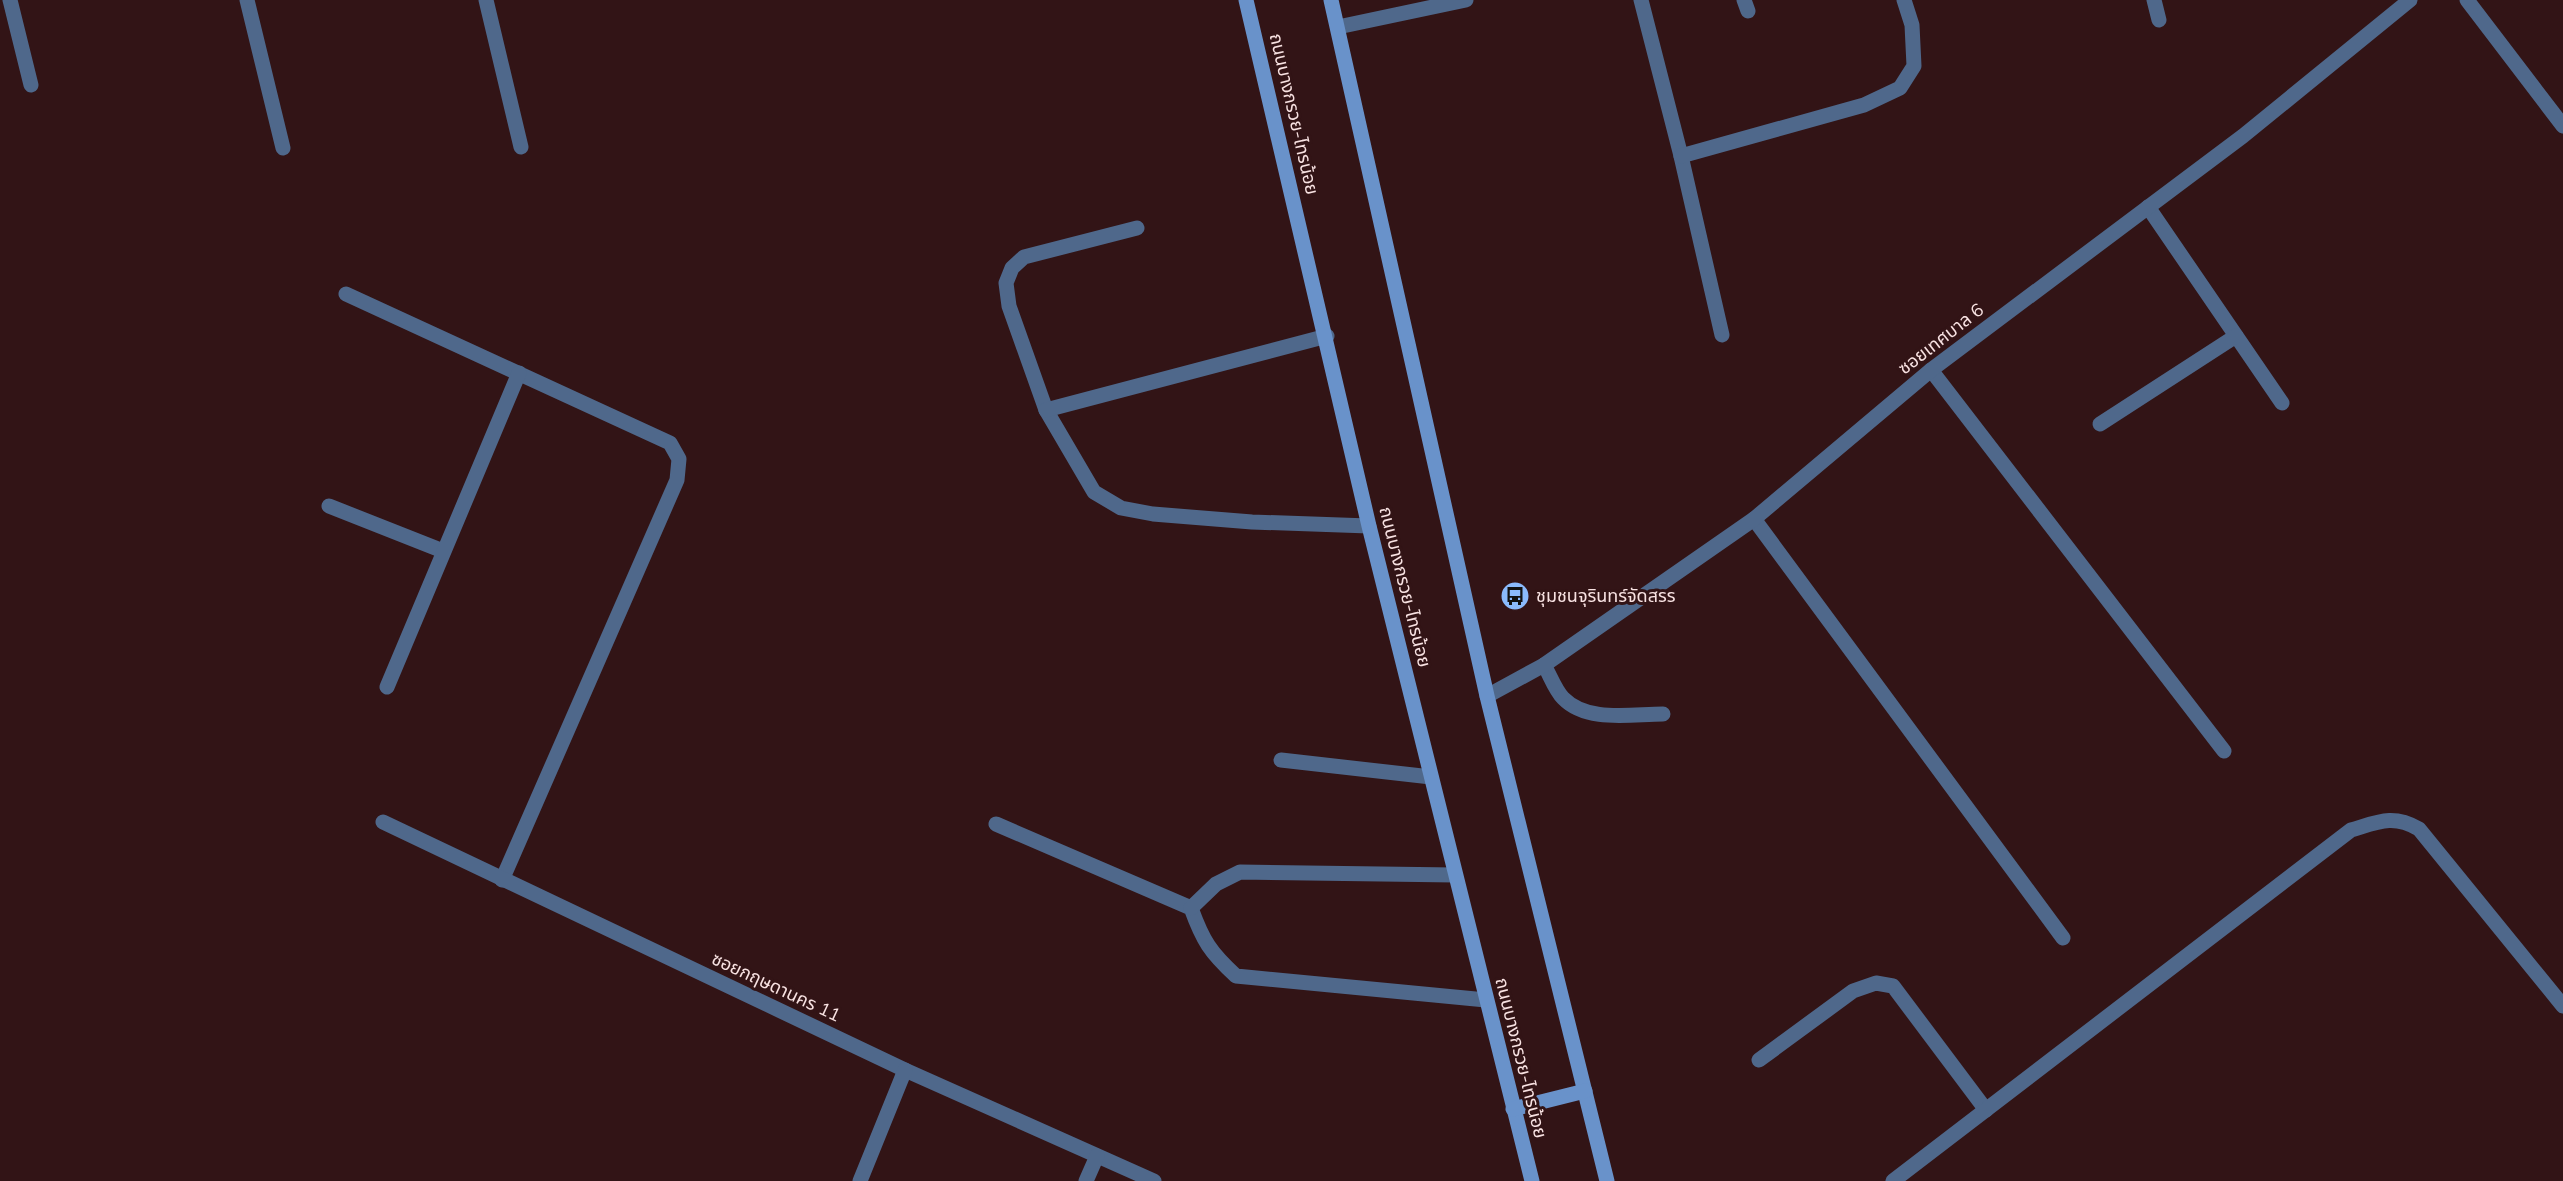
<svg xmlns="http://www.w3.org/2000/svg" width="2563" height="1181" font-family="Mulish,'Noto Sans Thai',sans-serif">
<rect width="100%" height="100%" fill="#321416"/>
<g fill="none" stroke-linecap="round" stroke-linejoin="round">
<g stroke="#4f688b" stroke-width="15">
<path d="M1137 228 1024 257 1012 268 1006 283 1009 306 1046 410 1094 492 1121 508 1153 514 1252 522 1369 526"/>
<path d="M1046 410 1327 336"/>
<path d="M1544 665C1550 675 1555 690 1563 698 1587 723 1631 714 1663 714"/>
<path d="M1281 760 1431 777"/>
<path d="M996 824 1191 908C1203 941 1210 952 1236 976L1486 1000"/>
<path d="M1191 908 1216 884 1240 872 1455 875"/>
<path d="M1759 1060 1853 991 1876 983 1893 986 1986 1110"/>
<path d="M1893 1181 2351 830C2378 822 2393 814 2419 829L2563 1006"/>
</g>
<g stroke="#4f688b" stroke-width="15">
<path d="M10 0 31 85"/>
<path d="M247 0 283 148"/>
<path d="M486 0 521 147"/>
<path d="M1641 0 1681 156 1722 335"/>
<path d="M1744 0 1748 11"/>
<path d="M2154 0 2159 20"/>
<path d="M2467 0 2563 126"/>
<path d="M1338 27 1466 0"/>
<path d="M1681 156 1864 105 1900 88 1914 66 1912 25 1904 0"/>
<path d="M2148 207 2282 403"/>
<path d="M346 294 670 443 679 459 677 480 502 880"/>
<path d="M1931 370 2224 751"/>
<path d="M2100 424 2236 336"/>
<path d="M329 506 443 551"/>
<path d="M1754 519 2063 938"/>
<path d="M387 687 519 373"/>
<path d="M1487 696 1544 665 1754 519 1931 370 2243 136 2410 0"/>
<path d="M383 822 905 1070 1154 1181"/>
<path d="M860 1181 905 1070"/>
<path d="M1086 1181 1097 1156"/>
</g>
<g stroke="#6992ca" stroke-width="15">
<path d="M1246 0 1369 526 1532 1181"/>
<path d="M1331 0 1487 696 1607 1181"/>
<path d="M1513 1109 1585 1091"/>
</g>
</g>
<defs>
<g id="bus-disc" transform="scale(1.5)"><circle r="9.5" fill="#8abafc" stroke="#321416"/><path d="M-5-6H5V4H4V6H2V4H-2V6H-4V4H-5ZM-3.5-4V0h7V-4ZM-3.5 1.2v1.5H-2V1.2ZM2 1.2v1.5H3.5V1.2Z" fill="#111"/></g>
</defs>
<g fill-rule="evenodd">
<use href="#bus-disc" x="1515" y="596"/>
</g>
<g text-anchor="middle" stroke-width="6" stroke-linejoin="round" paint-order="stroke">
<g font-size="18" fill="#f8e2e2" stroke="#321416">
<text transform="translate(1294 114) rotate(77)" y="6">ถนนบางกรวย-ไทรน้อย</text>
<text transform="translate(1941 339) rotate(-38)" y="6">ซอยเทศบาล 6</text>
<text transform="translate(1405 587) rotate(76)" y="6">ถนนบางกรวย-ไทรน้อย</text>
<text transform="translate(776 987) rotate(25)" y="6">ซอยกฤษดานคร 11</text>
<text transform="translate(1521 1058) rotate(76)" y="6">ถนนบางกรวย-ไทรน้อย</text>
</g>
<g font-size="18" fill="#f8e2e2" stroke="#321416" text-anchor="start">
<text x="1536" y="602">ชุมชนจุรินทร์จัดสรร</text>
</g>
</g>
</svg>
